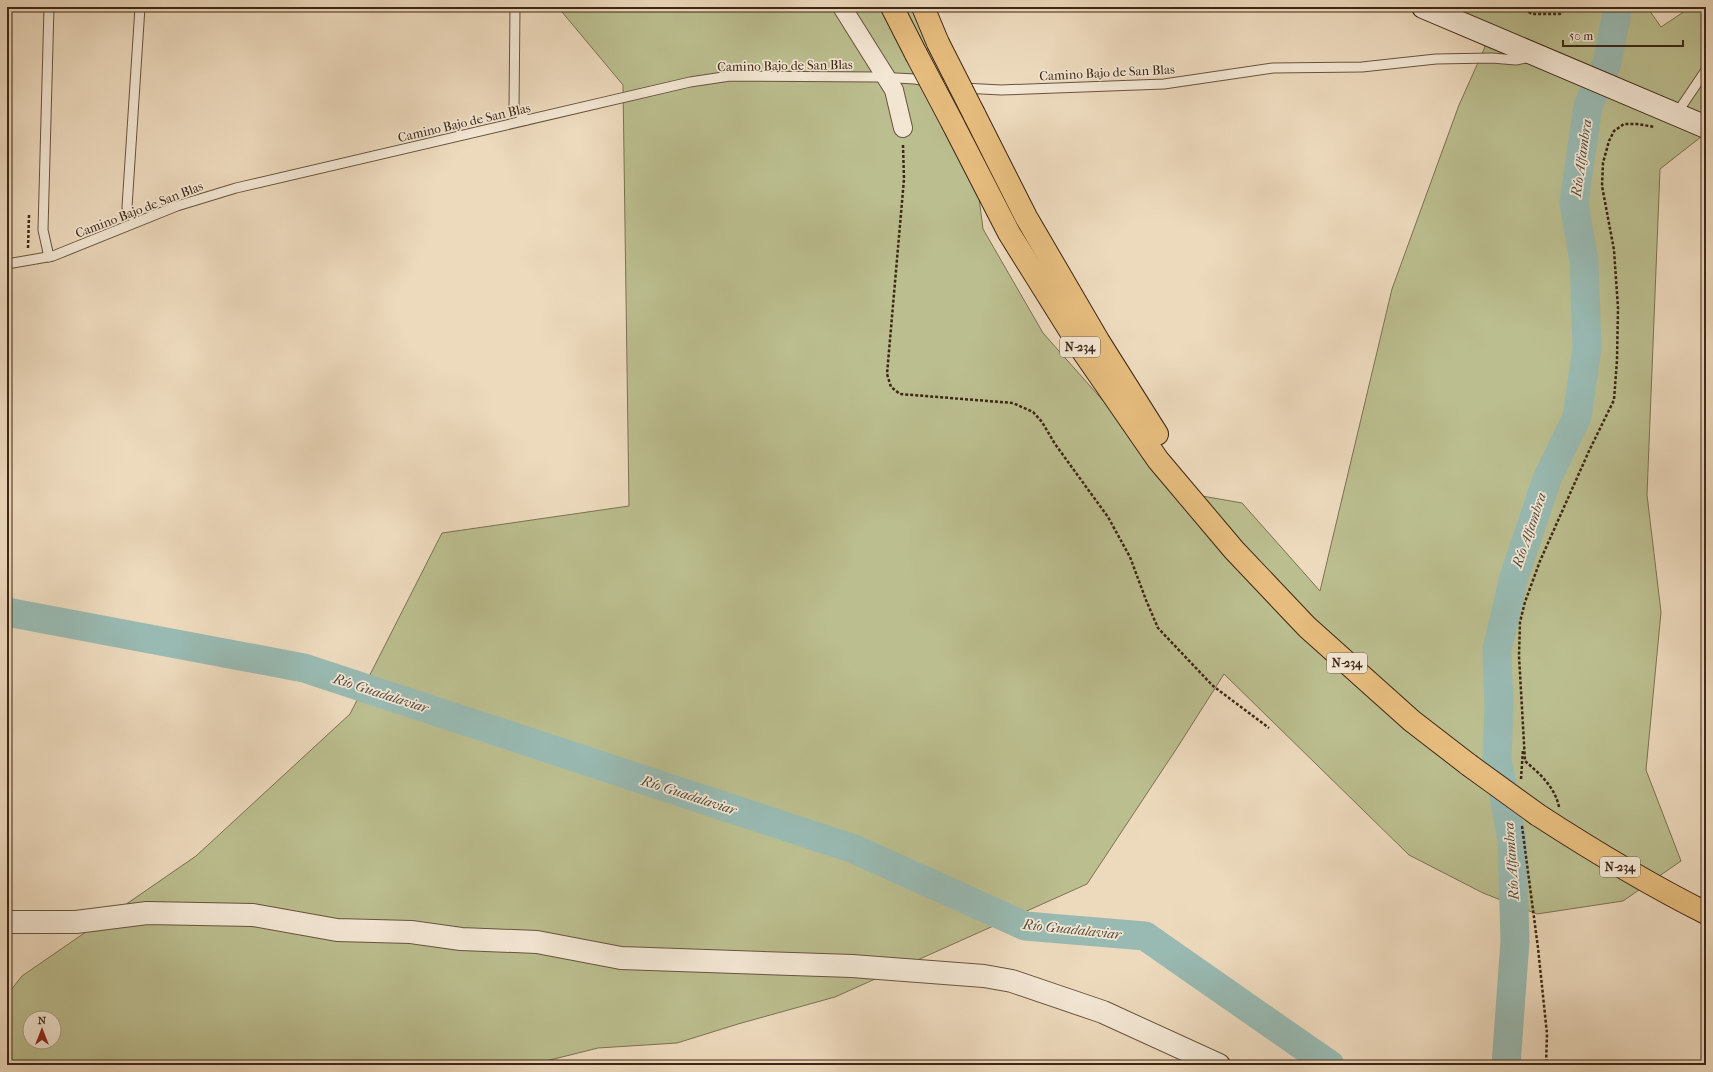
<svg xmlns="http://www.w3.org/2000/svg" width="1713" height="1072" font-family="'IM FELL French Canon',serif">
<rect width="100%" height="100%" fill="#eddabd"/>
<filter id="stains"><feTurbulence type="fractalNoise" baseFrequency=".005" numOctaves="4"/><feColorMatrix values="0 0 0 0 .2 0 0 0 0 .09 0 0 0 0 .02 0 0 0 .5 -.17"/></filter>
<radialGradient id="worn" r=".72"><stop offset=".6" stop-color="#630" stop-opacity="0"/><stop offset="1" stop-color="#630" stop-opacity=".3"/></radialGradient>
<path fill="#bbbe8f" stroke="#7c7252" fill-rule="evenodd" d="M563 7H933L965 88 983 229 1043 333 1185 493 1242 503 1320 591 1392 289 1459 105 1485 47 1457 7H1647L1661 27 1691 7H1706V133L1660 169 1647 495 1661 612 1646 770 1681 861 1623 901 1537 914 1483 893 1409 855 1224 674 1177 748 1087 884 835 997 738 1024 677 1043 598 1048 530 1065H7V995L22 976 196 856 350 714 442 533 629 506 623 85 562 12ZM30 1018H54V1042H30Z"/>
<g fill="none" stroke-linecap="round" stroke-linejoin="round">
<g stroke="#99bab2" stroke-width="29">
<path d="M7 612 304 668 854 849 1025 926 1145 936 1330 1065"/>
<path d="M1506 1065 1515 941 1512 840 1497 758 1499 708 1497 650 1514 577 1547 479 1577 417 1587 348 1584 261 1574 202 1588 106 1607 63 1618 7"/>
</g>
<g stroke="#6a533f" stroke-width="11">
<g id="service">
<path d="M515 7 514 109 527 120"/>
<path d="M1677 113 1706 70"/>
<path d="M136 222 127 207 140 7"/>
<path d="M49 257 43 230 49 7"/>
<path d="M7 264 53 256 177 206 236 188 690 82 730 76 877 77 915 79 963 88 1001 90 1164 84 1273 68 1362 67 1436 59 1492 58 1516 60 1530 57"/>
</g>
</g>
<g stroke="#6a533f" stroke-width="20">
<path id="minor" d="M842 7 894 90 903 128"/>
</g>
<g stroke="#6a533f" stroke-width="24">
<path id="tertiary" d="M7 922H76L147 913 253 915 337 930 411 932 461 939 537 942 621 958 852 966 984 976 1012 981 1103 1012 1219 1065"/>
</g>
<g stroke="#3e2615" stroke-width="24">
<path id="secondary" d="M1423 7 1706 127"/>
</g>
<g stroke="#3e2615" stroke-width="24">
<g id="trunk">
<path d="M892 7 916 54"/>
<path d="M923 7 938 43"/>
<path d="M974 114 1026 217 1099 342 1157 434"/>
<path d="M953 124 1009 233 1084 353 1158 460 1234 550 1307 627 1412 721 1469 765"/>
<path d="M1538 815C1592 850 1648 884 1706 913"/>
</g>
</g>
<g stroke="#3e2615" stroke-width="2.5" stroke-dasharray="3 2" stroke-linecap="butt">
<path d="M1520 7 1532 14H1560L1566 7"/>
<path d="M903 145 904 179 887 374 891 387 900 394 1013 403 1033 412 1042 422 1055 444 1108 517 1130 557 1146 600 1158 628 1213 686 1269 728"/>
<path d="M28 248 29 215"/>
<path d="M1521 779 1523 749"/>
<path d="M1559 807C1555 787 1540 774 1525 761L1519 656 1520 622 1525 602 1540 561 1589 451 1614 400 1617 360 1618 308 1614 250 1602 186 1603 163 1609 141 1614 131 1624 124H1637L1655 127"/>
<path d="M1522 826 1538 948 1547 1034 1546 1065"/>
</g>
<use href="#service" stroke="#f3e7d4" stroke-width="9"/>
<use href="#minor" stroke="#f3e7d4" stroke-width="18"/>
<use href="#tertiary" stroke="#f3e7d4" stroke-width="22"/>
<use href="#secondary" stroke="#f3e7d4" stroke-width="22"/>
<use href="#trunk" stroke="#e6bd7e" stroke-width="22"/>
<g stroke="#3e2615" stroke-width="24" stroke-linecap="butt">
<g id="trunk-bridge">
<path d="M938 43 974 114"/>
<path d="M916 54 953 124"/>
<path d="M1469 765 1538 815"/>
</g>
</g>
<use href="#trunk-bridge" stroke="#e6bd7e" stroke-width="22"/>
</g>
<g text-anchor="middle" stroke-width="3.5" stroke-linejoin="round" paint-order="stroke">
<g fill="#f3e7d4" stroke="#74604e" stroke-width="1">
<rect x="1060" y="337" width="40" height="20" rx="3"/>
<rect x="1327" y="653" width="40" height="20" rx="3"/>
<rect x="1600" y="857" width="40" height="20" rx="3"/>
</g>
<g font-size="12" font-weight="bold" fill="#3e2615">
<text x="1080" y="351">N-234</text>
<text x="1347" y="667">N-234</text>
<text x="1620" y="871">N-234</text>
</g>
<g font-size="13" fill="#3e2615" stroke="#f3e7d4">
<text transform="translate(785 65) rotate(-1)" y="5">Camino Bajo de San Blas</text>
<text transform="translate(1107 72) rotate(-3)" y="5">Camino Bajo de San Blas</text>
<text transform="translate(464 122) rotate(-13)" y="5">Camino Bajo de San Blas</text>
<text transform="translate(139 209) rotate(-21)" y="5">Camino Bajo de San Blas</text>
</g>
<g font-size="14" font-style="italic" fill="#554b3c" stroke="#f3e7d4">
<text transform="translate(1581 158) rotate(-82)" y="5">Río Alfambra</text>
<text transform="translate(1529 530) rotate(-71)" y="5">Río Alfambra</text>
<text transform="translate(381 693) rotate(18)" y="5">Río Guadalaviar</text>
<text transform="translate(689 795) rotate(18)" y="5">Río Guadalaviar</text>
<text transform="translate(1511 861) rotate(-94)" y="5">Río Alfambra</text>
<text transform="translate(1072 929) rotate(6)" y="5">Río Guadalaviar</text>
</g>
</g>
<rect width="1713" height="1072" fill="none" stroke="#eddabd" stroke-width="24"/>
<rect x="8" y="8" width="1697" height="1056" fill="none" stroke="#3e2615" stroke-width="2"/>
<rect x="12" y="12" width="1689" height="1048" fill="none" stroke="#3e2615"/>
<g transform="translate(42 1030)"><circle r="19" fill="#f3e7d4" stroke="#ab9a88"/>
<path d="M0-3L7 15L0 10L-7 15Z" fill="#8f2418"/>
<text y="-6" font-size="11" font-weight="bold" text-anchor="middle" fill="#3e2615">N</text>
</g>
<path d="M1563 40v6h120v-6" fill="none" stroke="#3e2615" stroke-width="2"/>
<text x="1569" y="40" font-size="12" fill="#3e2615" stroke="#f3e7d4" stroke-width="3" paint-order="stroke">50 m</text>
<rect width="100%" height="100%" filter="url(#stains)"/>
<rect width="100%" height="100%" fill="url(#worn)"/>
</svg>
